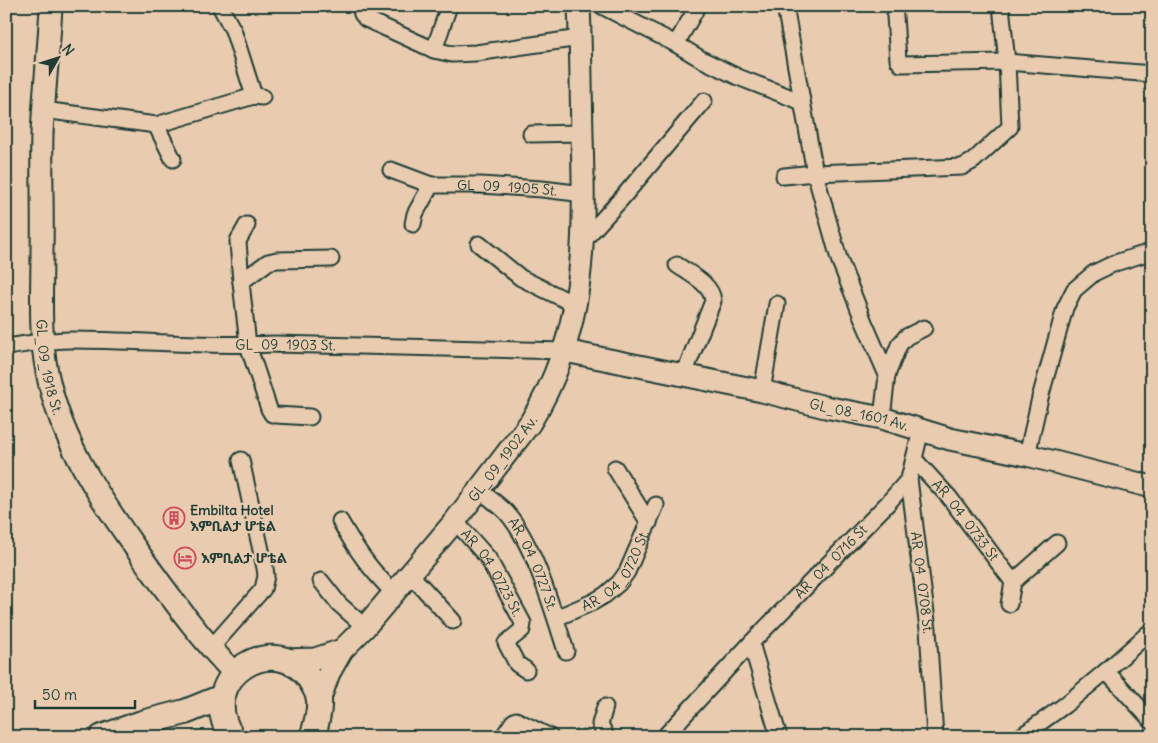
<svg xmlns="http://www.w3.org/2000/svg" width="1158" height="743" font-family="Delius,'Noto Sans Ethiopic',sans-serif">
<rect width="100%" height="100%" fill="#e9ccb0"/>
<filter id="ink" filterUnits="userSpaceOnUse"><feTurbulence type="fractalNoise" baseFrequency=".02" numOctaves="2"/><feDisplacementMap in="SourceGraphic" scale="10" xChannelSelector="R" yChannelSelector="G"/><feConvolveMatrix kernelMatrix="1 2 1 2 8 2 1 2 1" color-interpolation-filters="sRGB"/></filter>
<g filter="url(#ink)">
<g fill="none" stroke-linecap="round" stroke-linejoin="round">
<g stroke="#1f3d34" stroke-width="19">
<g id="minor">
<path d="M220 6 233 30 254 96"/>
<path d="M360 6 362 14 366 19 434 50 452 54 476 53 580 38"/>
<path d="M602 6 676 44 701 59 738 77 802 102"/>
<path d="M785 6 815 173 839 259 864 322 887 375 882 418"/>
<path d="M895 16 898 60 901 64 1007 62 1152 74"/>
<path d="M676 44 695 11"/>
<path d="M434 50 449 6"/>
<path d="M43 110 156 125 254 96 262 97"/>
<path d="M156 125 173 159"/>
<path d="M531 134 582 133"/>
<path id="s1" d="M391 170 431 185H480L542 189 584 194"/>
<path d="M784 176 815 173 962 167 973 161 1010 127 1007 62 1001 6"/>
<path d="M413 224 415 214 431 185"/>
<path d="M247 225 238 241 241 282 248 345 269 409 272 414 276 415 310 417"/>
<path d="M583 241 622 198 704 101"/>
<path d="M479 244 521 278 576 305"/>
<path d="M677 265C690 274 712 284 713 301L684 374"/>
<path d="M241 282 268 262 277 260 331 259"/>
<path id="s2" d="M6 347C28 344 49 340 71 340 139 340 207 347 275 344L565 351"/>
<path d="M887 375 899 345 906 337 924 328"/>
<path d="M762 391 777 304"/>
<path id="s3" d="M921 430 909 479 928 629 935 737"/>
<path d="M1027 455 1040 398 1065 308 1074 290 1094 273 1115 263 1147 253 1152 255"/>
<path id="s4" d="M914 459 949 497 1013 582 1057 543"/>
<path d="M615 468 649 523"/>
<path id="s5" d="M479 490C488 497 498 504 506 512 534 543 553 611 566 651"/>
<path d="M340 521C357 551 369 568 393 592"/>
<path id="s6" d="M455 521 488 558 523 623 522 630 506 643 517 664 526 670"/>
<path d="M410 574 453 621"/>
<path d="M321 581 339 604 365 627"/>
<path d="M1009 604 1013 582"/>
<path id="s7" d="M556 618 593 602 605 595 619 583 627 572 656 505"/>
<path d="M751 643 779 737"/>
<path d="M210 649 263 589 266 576 265 568 241 460"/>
<path d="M1106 671 1152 721"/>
<path d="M503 737 513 722 516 720 550 737"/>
<path d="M605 737 604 732 600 724 605 707"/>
<path id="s8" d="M664 737 751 643 887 504 909 479"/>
<path d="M1020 737 1065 705 1106 671 1152 630"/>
</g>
</g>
<g stroke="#1f3d34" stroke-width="25">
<g id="secondary">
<path id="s9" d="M51 6C49 49 44 92 42 134 41 173 43 212 42 251 42 291 39 333 47 372 61 446 108 510 151 570 177 606 203 641 234 673"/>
<path id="s10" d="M565 351 762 391 825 407 882 418 950 439 1027 455 1152 487"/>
<path d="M285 660 315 659 342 650"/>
<path id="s11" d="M319 701 329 673 342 650 365 627 455 521 530 423C587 331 585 239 582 136 581 93 581 49 579 6"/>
</g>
</g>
<g stroke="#1f3d34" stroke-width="28">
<g id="primary">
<path d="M102 737 142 723 185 712 222 697"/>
<path d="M232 737C192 677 279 625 312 683 315 688 319 695 319 701 320 711 316 725 313 735L311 737"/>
</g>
</g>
<use href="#minor" stroke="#e9ccb0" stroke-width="15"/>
<use href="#secondary" stroke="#e9ccb0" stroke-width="21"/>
<use href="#primary" stroke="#e9ccb0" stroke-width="24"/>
</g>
</g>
<defs>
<g id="building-ring" transform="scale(1.125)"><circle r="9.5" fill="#e9ccb0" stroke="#d1495b" stroke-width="1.5"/><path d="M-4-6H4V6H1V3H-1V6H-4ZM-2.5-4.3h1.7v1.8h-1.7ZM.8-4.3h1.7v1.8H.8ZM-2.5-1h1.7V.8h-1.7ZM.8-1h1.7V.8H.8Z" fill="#d1495b"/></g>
<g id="hotel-ring" transform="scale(1.125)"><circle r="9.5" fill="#e9ccb0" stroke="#d1495b" stroke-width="1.5"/><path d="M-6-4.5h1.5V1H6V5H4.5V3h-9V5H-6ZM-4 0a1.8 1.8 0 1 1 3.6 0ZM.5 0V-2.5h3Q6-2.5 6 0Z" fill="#d1495b"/></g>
</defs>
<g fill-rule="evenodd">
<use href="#building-ring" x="174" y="518"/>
<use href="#hotel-ring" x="185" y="558"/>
</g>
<g text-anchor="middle" stroke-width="4.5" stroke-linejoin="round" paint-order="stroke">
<g font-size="14" fill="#1f3d34" stroke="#e9ccb0">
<text dy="5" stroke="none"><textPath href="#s1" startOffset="119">GL_09_1905 St.</textPath></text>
<text dy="5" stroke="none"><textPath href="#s2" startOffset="280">GL_09_1903 St.</textPath></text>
<text dy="5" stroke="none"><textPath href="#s9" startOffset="362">GL_09_1918 St.</textPath></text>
<text dy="5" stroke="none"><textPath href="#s10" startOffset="301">GL_08_1601 Av.</textPath></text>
<text dy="5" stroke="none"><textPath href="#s11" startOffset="306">GL_09_1902 Av.</textPath></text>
<text dy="5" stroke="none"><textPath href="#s4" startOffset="80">AR_04_0733 St</textPath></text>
<text dy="5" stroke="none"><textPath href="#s8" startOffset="242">AR_04_0716 St</textPath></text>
<text dy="5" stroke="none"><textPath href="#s5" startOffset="94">AR_04_0727 St.</textPath></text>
<text dy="5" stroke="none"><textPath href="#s7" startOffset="80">AR_04_0720 St.</textPath></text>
<text dy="5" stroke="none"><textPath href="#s6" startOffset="64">AR_04_0723 St.</textPath></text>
<text dy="5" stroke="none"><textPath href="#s3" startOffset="155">AR_04_0708 St.</textPath></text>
</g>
<g font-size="14" font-weight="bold" fill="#1f3d34" stroke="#e9ccb0" text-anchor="start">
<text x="190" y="515">Embilta Hotel<tspan x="190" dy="16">እምቢልታ ሆቴል</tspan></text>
<text x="201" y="563">እምቢልታ ሆቴል</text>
</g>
</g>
<rect width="1158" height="743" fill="none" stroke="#e9ccb0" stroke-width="25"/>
<rect x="12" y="12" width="1133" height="718" fill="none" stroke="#1f3d34" stroke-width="2" filter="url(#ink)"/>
<g transform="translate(58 58) rotate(51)" stroke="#e9ccb0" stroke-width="4" paint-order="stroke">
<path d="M0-4L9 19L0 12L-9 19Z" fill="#1f3d34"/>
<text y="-8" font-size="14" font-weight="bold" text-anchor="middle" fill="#1f3d34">N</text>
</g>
<path d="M35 700v8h100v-8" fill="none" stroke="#1f3d34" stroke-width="2.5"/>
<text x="42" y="700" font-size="15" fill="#1f3d34" stroke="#e9ccb0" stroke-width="4" paint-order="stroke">50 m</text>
</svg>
